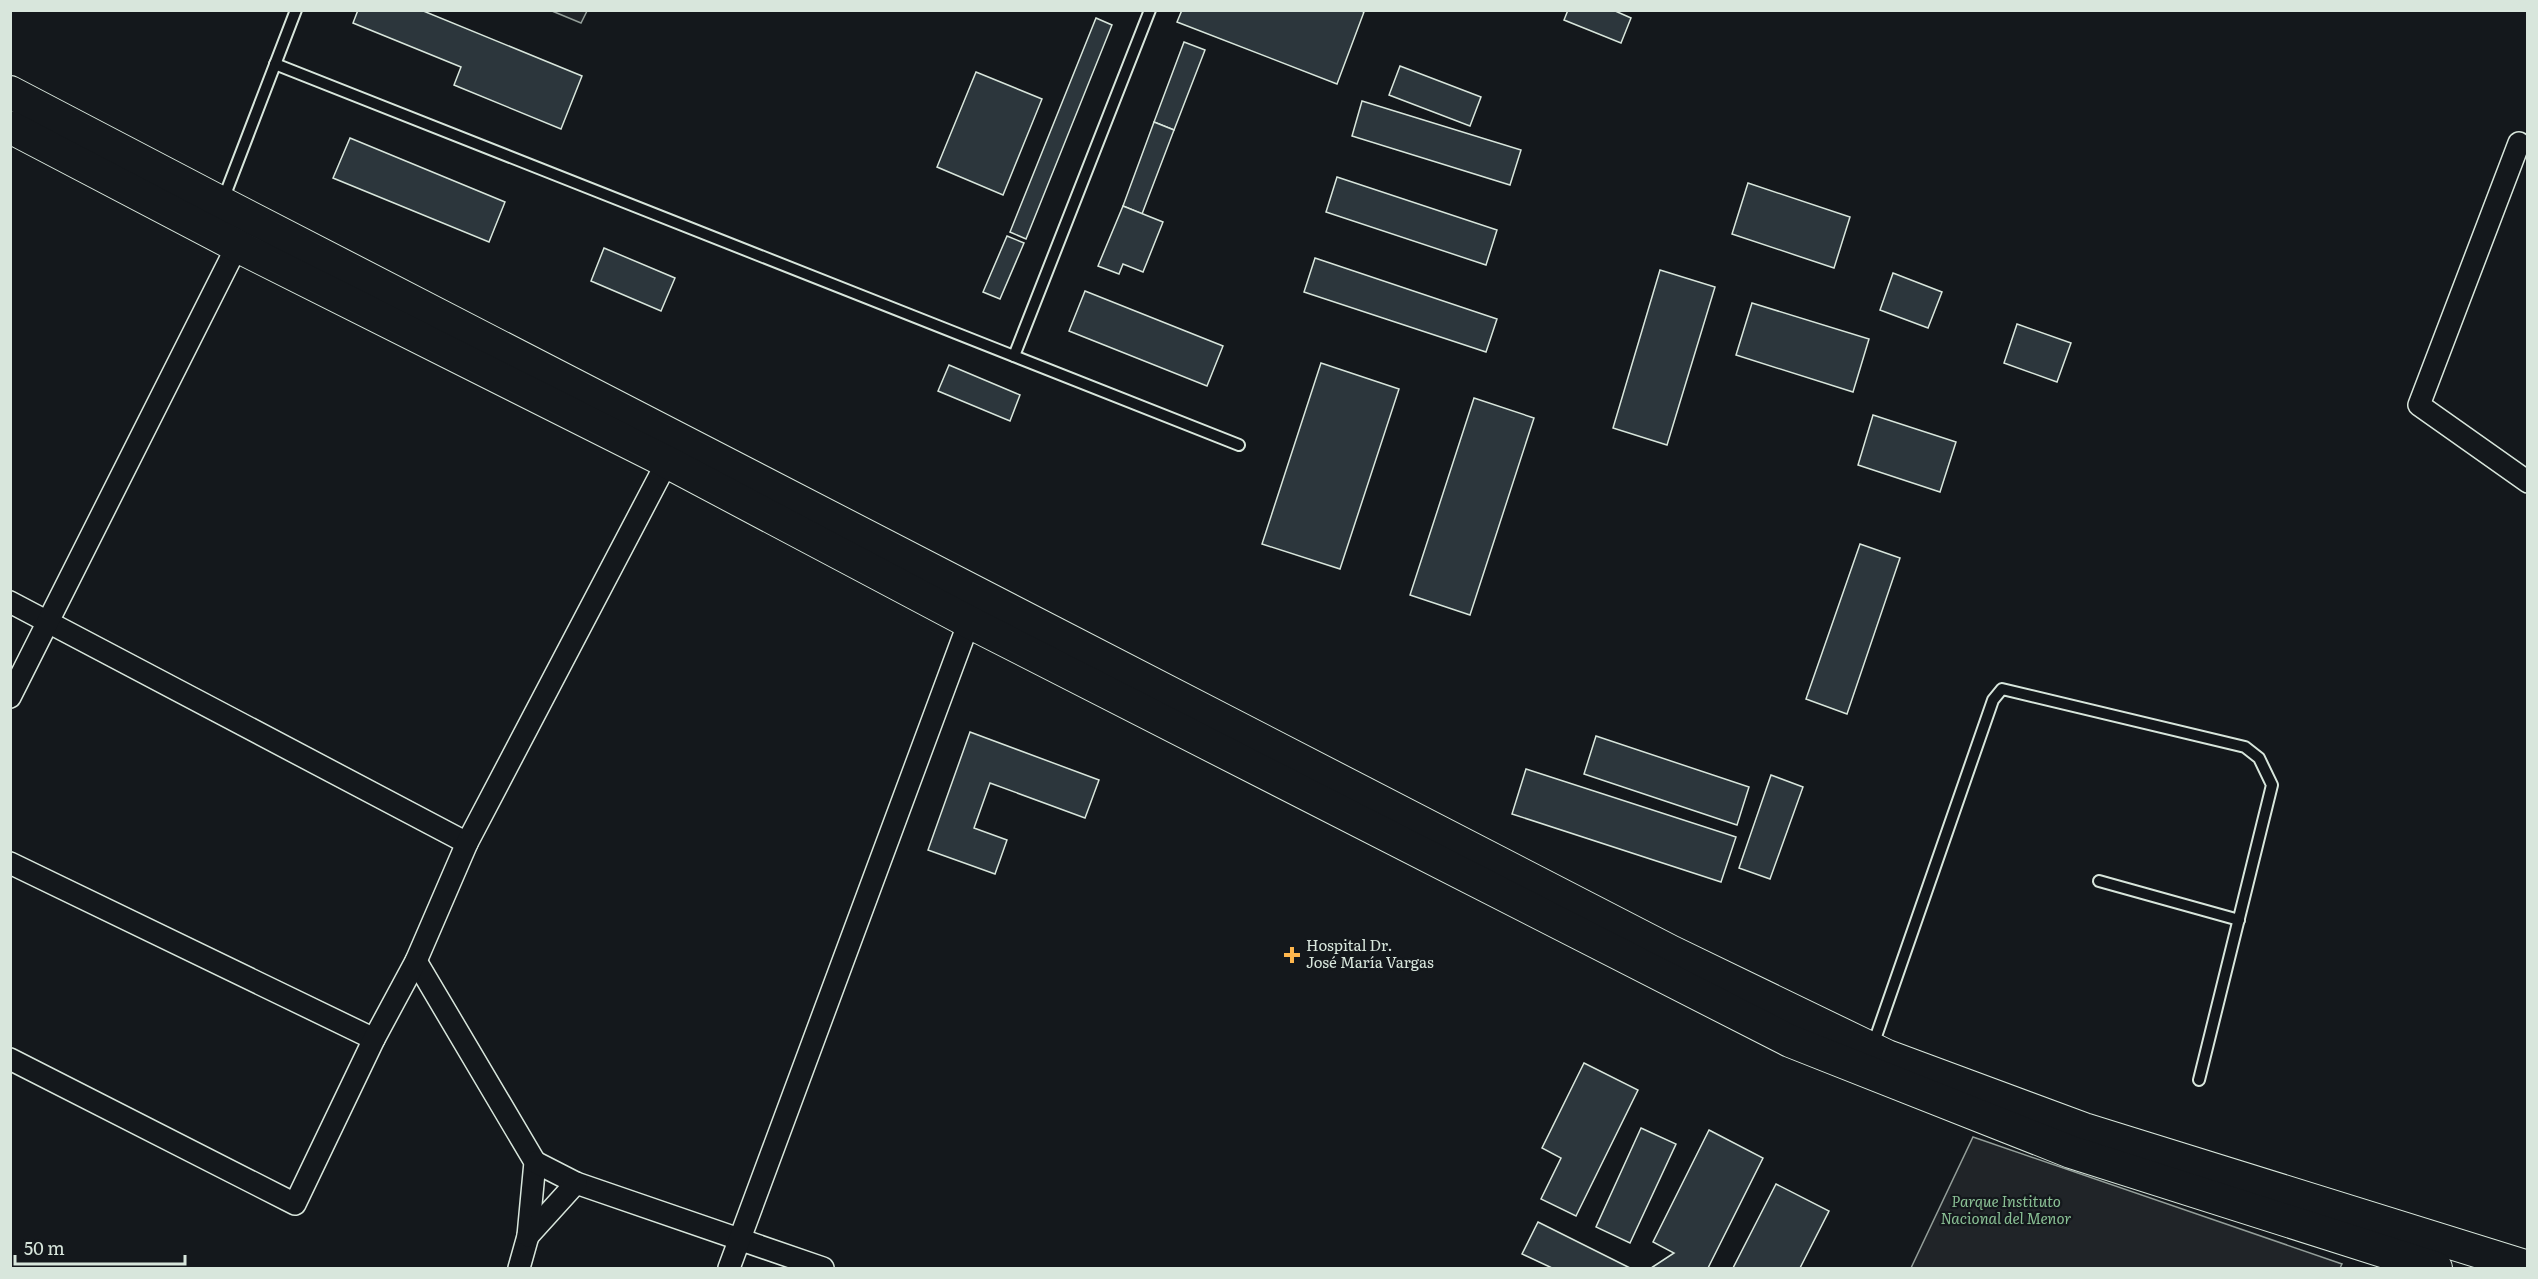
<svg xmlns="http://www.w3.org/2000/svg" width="2538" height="1279" font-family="Literata,serif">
<rect width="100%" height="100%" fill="#14181c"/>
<g fill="#202428" stroke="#939e99" stroke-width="1.5">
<path d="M552 11H587L581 23Z"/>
<path d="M1973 1137 2342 1264 2340 1268H1911Z"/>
</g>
<g fill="#2c363c" stroke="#d8e6dc" stroke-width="1.5">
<path d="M358 10H421L582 76 561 129 454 85 461 67 353 23Z"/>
<path d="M1182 10H1359L1364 12 1337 84 1177 22Z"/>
<path d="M1568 10H1613L1631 18 1621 43 1564 20Z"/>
<path d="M1096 18 1112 25 1026 239 1010 232Z"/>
<path d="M1184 42 1205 50 1174 130 1154 122Z"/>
<path d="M1400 66 1481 97 1470 126 1389 95Z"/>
<path d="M976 72 1042 99 1003 195 937 167Z"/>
<path d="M1362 101 1521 150 1510 185 1352 136Z"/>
<path d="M1154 122 1174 130 1142 214 1123 206Z"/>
<path d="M350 138 505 202 489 242 333 178Z"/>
<path d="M1337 177 1497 230 1486 265 1326 212Z"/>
<path d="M1748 183 1850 217 1834 268 1732 234Z"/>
<path d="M1123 206 1163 222 1143 272 1123 264 1119 274 1098 266Z"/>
<path d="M1007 236 1024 243 1000 299 983 292Z"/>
<path d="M604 248 675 278 661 311 591 281Z"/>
<path d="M1315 258 1497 319 1486 352 1304 292Z"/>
<path d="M1660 270 1715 287 1667 445 1613 428Z"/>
<path d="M1893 273 1942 292 1928 328 1880 310Z"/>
<path d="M1085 291 1223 346 1207 386 1069 331Z"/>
<path d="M1752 303 1869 339 1853 392 1736 355Z"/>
<path d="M2017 324 2071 343 2057 382 2004 363Z"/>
<path d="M1321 363 1399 389 1340 569 1262 544Z"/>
<path d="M949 365 1020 395 1010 421 938 391Z"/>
<path d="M1474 398 1534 418 1470 615 1410 595Z"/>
<path d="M1873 415 1956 442 1940 492 1858 465Z"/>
<path d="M1860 544 1900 558 1847 714 1806 699Z"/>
<path d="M970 732 1099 780 1085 818 990 783 974 828 1007 840 995 874 928 850Z"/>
<path d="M1596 736 1749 787 1737 825 1584 774Z"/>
<path d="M1526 769 1736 837 1721 882 1512 814Z"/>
<path d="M1771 775 1803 787 1770 879 1739 868Z"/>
<path d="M1584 1063 1638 1090 1576 1216 1541 1199 1561 1158 1542 1148Z"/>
<path d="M1641 1128 1676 1144 1630 1243 1596 1227Z"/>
<path d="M1709 1130 1763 1158 1708 1268H1651L1674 1253 1653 1242Z"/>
<path d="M1776 1184 1829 1211 1800 1268H1733Z"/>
<path d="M1538 1222 1630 1268H1552L1522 1254Z"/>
</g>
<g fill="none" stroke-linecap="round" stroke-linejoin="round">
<g stroke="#d8e6dc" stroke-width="14">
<g id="service">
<path d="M275 64 1239 445"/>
<path d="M223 200 296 10"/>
<path d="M1014 356 1150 10"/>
<path d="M2099 881 2239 920"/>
<path d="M1873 1045 1993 700 2002 689 2245 747 2259 758 2272 785 2199 1080"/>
</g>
</g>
<g stroke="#d8e6dc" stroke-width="24">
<g id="minor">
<path d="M2519 143 2419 405 2528 482"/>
<path d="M10 602 467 843"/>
<path d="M10 697 237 246"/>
<path d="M10 863 374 1039"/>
<path d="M416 961 535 1162 528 1236 519 1268"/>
<path d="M10 1059 295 1204 374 1039 416 961 467 843 667 462"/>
<path d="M535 1162 576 1183 823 1268"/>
<path d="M528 1236 576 1183"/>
<path d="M729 1268 973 611"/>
</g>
</g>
<g stroke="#d8e6dc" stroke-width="34">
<g id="primary">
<path d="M10 92 222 203 1672 952 1887 1056 2084 1129 2528 1267"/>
<path d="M10 127 237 246 667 462 969 622 1790 1041 2071 1152 2436 1268"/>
</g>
</g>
<use href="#service" stroke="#14181c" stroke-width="10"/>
<use href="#minor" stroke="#14181c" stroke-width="21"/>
<use href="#primary" stroke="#14181c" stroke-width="32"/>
</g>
<path fill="#ffb74d" stroke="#14181c" stroke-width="2" d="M1289 946h6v6h6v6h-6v6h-6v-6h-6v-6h6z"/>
<g text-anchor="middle" stroke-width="4.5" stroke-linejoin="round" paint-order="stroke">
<g font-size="15" fill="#d8e6dc" stroke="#14181c" text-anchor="start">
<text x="1306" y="951">Hospital Dr.<tspan x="1306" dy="17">José María Vargas</tspan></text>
</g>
<g font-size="15" font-style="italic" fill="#8ac095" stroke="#14181c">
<text x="2006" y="1207">Parque Instituto<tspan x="2006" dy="17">Nacional del Menor</tspan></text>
</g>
</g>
<rect width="2538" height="1279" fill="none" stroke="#d8e6dc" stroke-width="24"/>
<path d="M15 1255v9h170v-9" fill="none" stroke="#d8e6dc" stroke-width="3"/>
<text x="24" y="1255" font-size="18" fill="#d8e6dc" stroke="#14181c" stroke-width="4.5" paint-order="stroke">50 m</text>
</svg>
